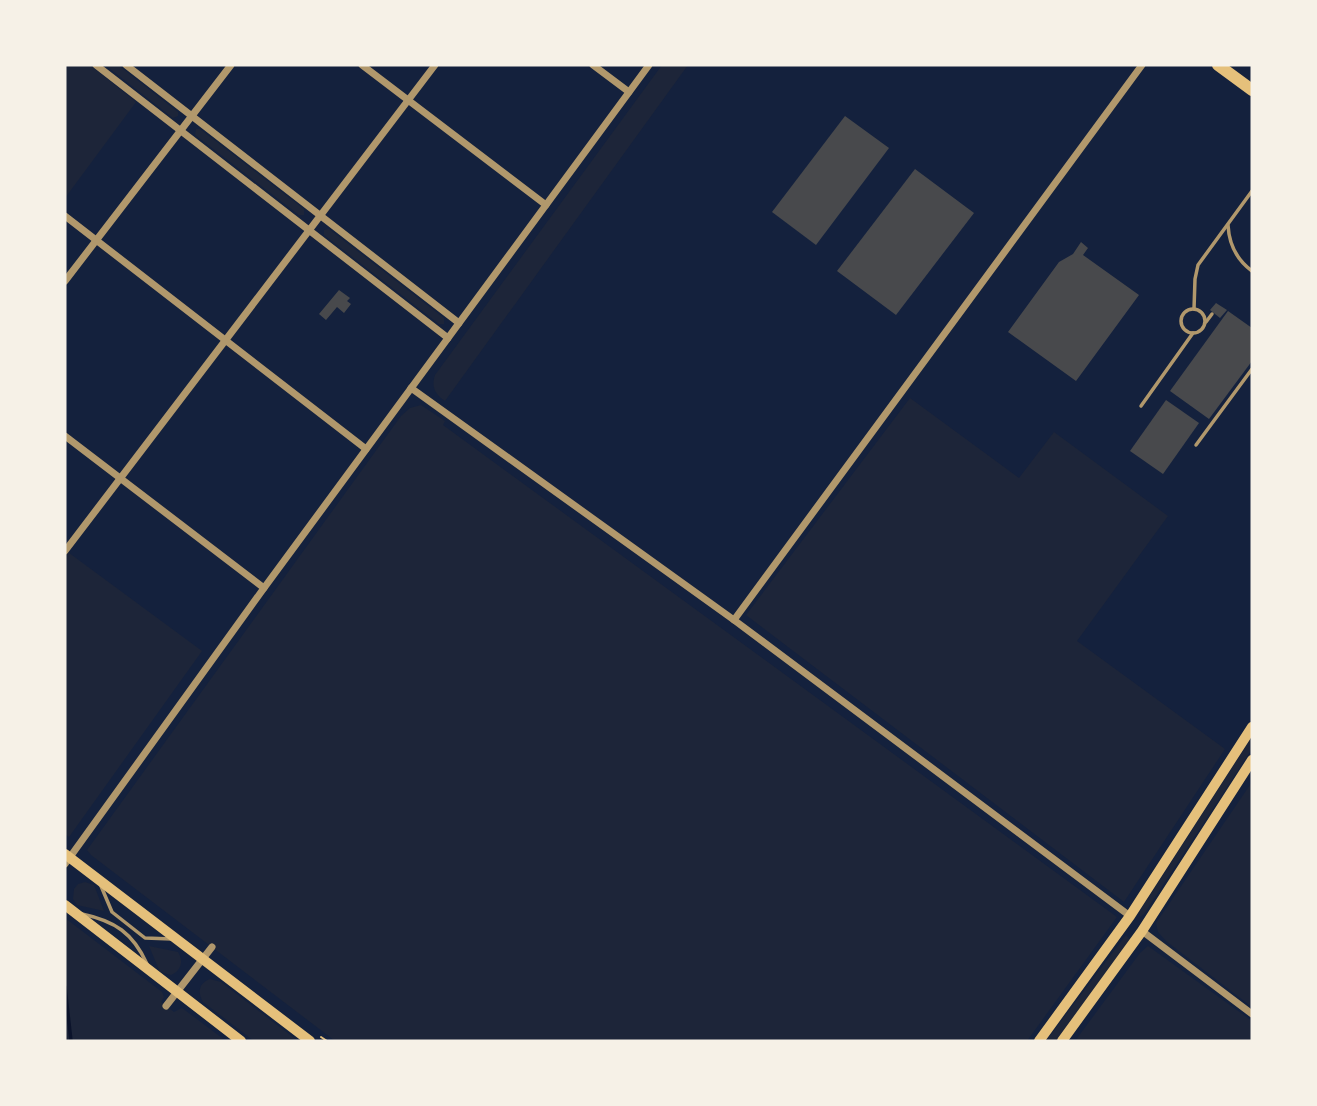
<svg xmlns="http://www.w3.org/2000/svg" width="1317" height="1106" font-family="'Crimson Pro',serif">
<rect width="100%" height="100%" fill="#14213d"/>
<g fill="#1d2539">
<path d="M65 65H90L136 102 65 198Z"/>
<path d="M105 65H118L178 112V116L173 118Z"/>
<path d="M662 65H688L445 401C435 394 431 387 435 375Z"/>
<path d="M196 129H200L304 209V215H299L195 135Z"/>
<path d="M329 229 444 318V324H439L324 235V230Z"/>
<path d="M910 398 1019 478 1054 432 1168 516 1077 641 1225 749 1124 902 746 615Z"/>
<path d="M421 405 445 421 443 425 1117 917 1027 1041H335L91 855 87 850 401 416 410 408Z"/>
<path d="M65 550 202 651 69 837 65 834Z"/>
<path d="M1252 737V749L1144 914 1140 917V911Z"/>
<path d="M1252 782V1007L1166 941 1158 932 1156 923Z"/>
<path d="M85 882 94 885 104 911 77 905 73 899 74 889 78 884Z"/>
<path d="M65 918 162 992 164 997 161 1002 174 1012 182 1008 226 1041H65Z"/>
<path d="M1126 935 1131 941 1056 1041H1046Z"/>
<path d="M149 946 178 952C184 961 181 971 171 975L160 972Z"/>
<path d="M1148 946 1252 1021V1041H1075L1140 953Z"/>
<path d="M210 979 221 982 298 1041H254L203 1002C197 992 199 983 210 979Z"/>
</g>
<g fill="none" stroke-linecap="round" stroke-linejoin="round">
<path stroke="#0b132b" stroke-width="3.5" d="M65 987 71 1041"/>
</g>
<g fill="#48494c">
<path d="M845 116 889 148 816 245 772 212Z"/>
<path d="M915 169 974 213 896 315 837 271Z"/>
<path d="M1081 242 1088 248 1083 255 1139 295 1076 381 1008 332 1059 262 1073 254Z"/>
<path d="M339 290 350 298 347 301 351 304 344 313 337 307 326 320 319 314Z"/>
<path d="M1216 303 1227 310 1220 318 1210 310Z"/>
<path d="M1228 311 1252 328V361L1209 419 1170 391Z"/>
<path d="M1166 400 1199 423 1163 474 1130 451Z"/>
</g>
<g fill="none" stroke-linecap="round" stroke-linejoin="round">
<path stroke="#e5c07b" stroke-width="2" d="M321 1037 327 1041"/>
<g stroke="#b1986c" stroke-width="3.5">
<path d="M1228 225C1229 244 1237 260 1252 271"/>
<circle cx="1193" cy="321" r="12"/>
<path d="M1194 309 1195 279 1198 265 1252 191"/>
<path d="M1206 322 1212 314"/>
<path d="M1141 406 1193 333"/>
<path d="M1196 445 1252 369"/>
<path d="M101 886 112 912 145 938 172 939"/>
<path d="M82 914C115 921 133 933 147 964"/>
</g>
<g stroke="#b1986c" stroke-width="7">
<path d="M96 65 448 338"/>
<path d="M126 65 459 323"/>
<path d="M362 65 546 205"/>
<path d="M593 65 629 92"/>
<path d="M65 216 366 449"/>
<path d="M65 281 231 65"/>
<path d="M411 388 734 620 1130 916"/>
<path d="M65 436 264 588"/>
<path d="M65 551 435 65"/>
<path d="M734 620 1142 65"/>
<path d="M65 864 264 588 649 65"/>
<path d="M1142 931 1252 1014"/>
<path d="M166 1006 212 947"/>
</g>
<g stroke="#e5c07b" stroke-width="10">
<path d="M65 854 310 1041"/>
<path d="M65 905 241 1041"/>
<path d="M1039 1041 1130 916 1252 727"/>
<path d="M1062 1041 1142 931 1252 760"/>
</g>
<path stroke="#e5c07b" stroke-width="12" d="M1218 65 1252 90"/>
</g>
<rect width="1317" height="1106" fill="none" stroke="#f6f1e7" stroke-width="133"/>
</svg>
